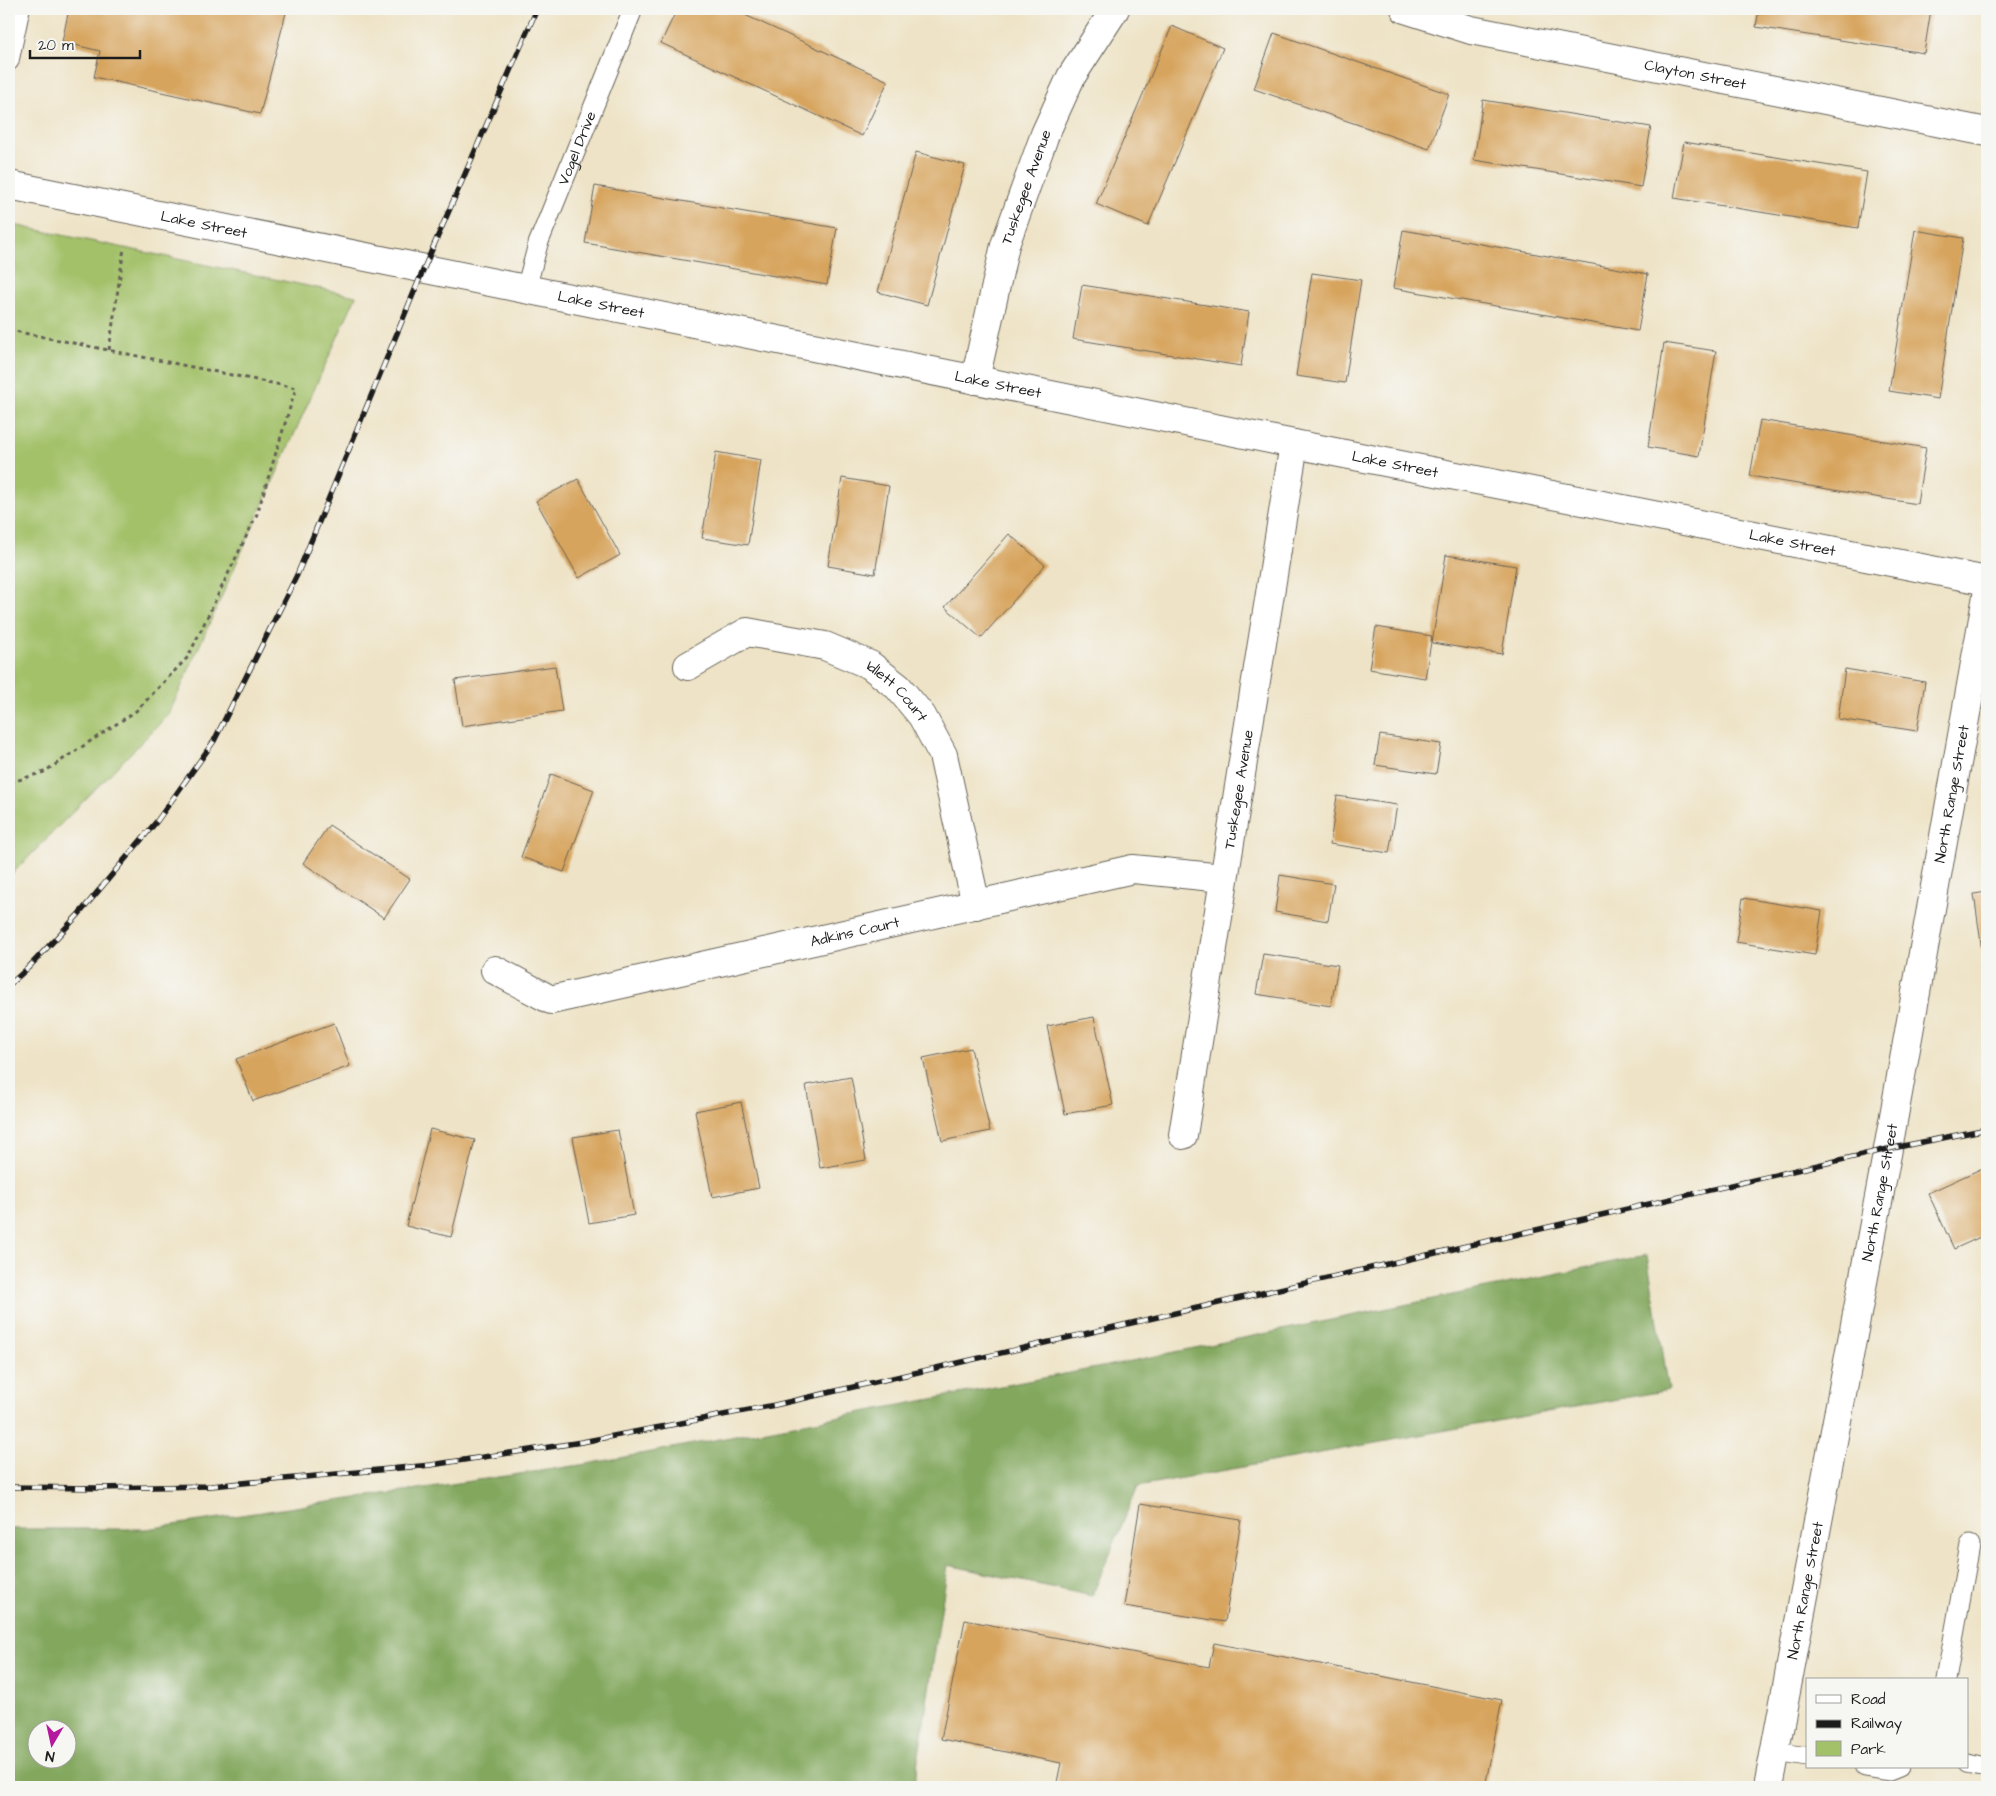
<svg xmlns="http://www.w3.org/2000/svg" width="1996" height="1796" font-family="'Architects Daughter',sans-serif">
<rect width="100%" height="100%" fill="#f6f6f2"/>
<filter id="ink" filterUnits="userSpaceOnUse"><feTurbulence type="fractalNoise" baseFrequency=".02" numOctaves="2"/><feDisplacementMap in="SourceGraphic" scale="10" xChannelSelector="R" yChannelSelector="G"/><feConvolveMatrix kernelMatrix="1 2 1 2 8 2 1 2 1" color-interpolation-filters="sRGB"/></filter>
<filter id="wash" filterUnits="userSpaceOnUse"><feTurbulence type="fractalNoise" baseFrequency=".0096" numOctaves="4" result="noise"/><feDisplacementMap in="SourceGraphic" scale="20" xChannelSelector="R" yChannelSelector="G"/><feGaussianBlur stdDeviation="1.12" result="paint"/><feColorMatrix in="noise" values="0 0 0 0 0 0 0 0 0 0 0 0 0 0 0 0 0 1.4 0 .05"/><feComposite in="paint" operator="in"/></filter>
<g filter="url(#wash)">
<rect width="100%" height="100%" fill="#eee3c6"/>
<path fill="#a3c169" stroke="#606e42" d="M9 224 356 296 169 714 9 877Z"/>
<path fill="#82a75d" stroke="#4f623c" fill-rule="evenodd" d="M1647 1255 1669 1390 1138 1486 1092 1596 948 1565 914 1787H9V1529H146L587 1464 1107 1366ZM38 1728H68V1758H38Z"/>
<g id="blocks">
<g fill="#d7a45d">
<path d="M69 9H287L260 114 94 77 100 51 62 42Z"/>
<path d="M677 9H732L888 81 862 136 661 43Z"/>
<path d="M1759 9H1931L1924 53 1756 27Z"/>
<path d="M1172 26 1223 48 1148 226 1096 204Z"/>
<path d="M1274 33 1449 94 1429 149 1254 89Z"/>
<path d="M1483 100 1651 127 1641 187 1474 160Z"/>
<path d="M1684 142 1867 172 1858 228 1674 198Z"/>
<path d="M916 152 965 165 927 305 878 292Z"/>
<path d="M595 186 837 228 827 285 585 243Z"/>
<path d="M1403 230 1648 274 1638 331 1393 288Z"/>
<path d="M1915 230 1963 238 1938 399 1889 391Z"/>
<path d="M1312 273 1361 280 1345 383 1296 376Z"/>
<path d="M1082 285 1249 312 1241 366 1073 339Z"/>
<path d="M1664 343 1716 351 1699 456 1648 447Z"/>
<path d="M1760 420 1926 448 1917 504 1750 476Z"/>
<path d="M716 452 761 460 748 545 702 538Z"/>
<path d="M842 478 889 486 875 574 828 566Z"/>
<path d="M578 479 620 555 579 578 536 501Z"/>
<path d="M1009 534 1045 565 981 638 945 607Z"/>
<path d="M1446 555 1516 566 1502 654 1432 643Z"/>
<path d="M1376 627 1432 636 1425 678 1369 669Z"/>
<path d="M555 666 562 711 462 726 455 680Z"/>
<path d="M1845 669 1925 682 1917 731 1838 719Z"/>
<path d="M1380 735 1441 744 1436 774 1375 765Z"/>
<path d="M551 774 594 790 564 872 521 857Z"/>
<path d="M1337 796 1397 805 1389 853 1330 844Z"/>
<path d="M329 825 410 879 384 918 303 863Z"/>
<path d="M1280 875 1334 884 1328 921 1275 912Z"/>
<path d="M1987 892V979H1986L1974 894Z"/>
<path d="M1743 898 1822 911 1815 955 1736 942Z"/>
<path d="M1263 954 1338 965 1331 1006 1256 994Z"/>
<path d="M1094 1017 1113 1105 1065 1114 1047 1026Z"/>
<path d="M334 1023 350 1066 253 1101 236 1059Z"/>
<path d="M971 1048 990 1131 942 1141 923 1058Z"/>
<path d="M851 1077 866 1160 820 1168 806 1085Z"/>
<path d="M741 1102 759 1188 712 1197 695 1111Z"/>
<path d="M430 1129 475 1140 451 1237 406 1226Z"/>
<path d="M618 1130 634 1215 589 1223 573 1137Z"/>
<path d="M1987 1166V1234L1954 1249 1928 1193Z"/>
<path d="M1140 1504 1241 1520 1225 1622 1124 1606Z"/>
<path d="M965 1620 1209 1667 1214 1643 1502 1700 1485 1787H1056L1061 1763 941 1739Z"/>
</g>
</g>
</g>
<g filter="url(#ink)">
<use href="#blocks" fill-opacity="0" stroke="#666258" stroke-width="1"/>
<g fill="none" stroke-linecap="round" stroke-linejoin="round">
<g stroke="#666258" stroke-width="21">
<g id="lane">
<path d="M9 61 20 9"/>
<path id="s1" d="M526 289 538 244 633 9"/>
<path d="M1946 1680 1970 1545"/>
<path d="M1775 1752 1807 1757"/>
<path d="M1967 1763 1987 1767"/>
<path d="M1865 1767 1889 1771 1899 1767"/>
</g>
</g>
<g stroke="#666258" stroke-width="30">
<g id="street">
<path id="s2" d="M1405 9 1471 30 1987 132"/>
<path id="s3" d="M975 380 1005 245 1045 134 1071 77 1115 9"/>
<path id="s4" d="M688 666 747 632 825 646 870 665 898 687 922 716 943 755 976 905"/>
<path id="s5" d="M495 970 551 1000 1133 869 1223 878"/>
<path id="s6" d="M1183 1135 1294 444"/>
</g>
</g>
<g stroke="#666258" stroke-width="30">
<g id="secondary">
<path id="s7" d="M9 185 1294 444 1987 581"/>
<path id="s8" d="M1768 1787 1888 1149 1987 596"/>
</g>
</g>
<g stroke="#666258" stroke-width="3" stroke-dasharray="4 4" stroke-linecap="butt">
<path d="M9 330 296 388 257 514 188 657 136 711 44 772 9 783"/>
<path d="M109 350 124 248"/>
</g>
<use href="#lane" stroke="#fff" stroke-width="19"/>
<use href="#street" stroke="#fff" stroke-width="28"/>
<use href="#secondary" stroke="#fff" stroke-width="28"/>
<g stroke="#1c1c1c" stroke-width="5.5">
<g id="rail">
<path d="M9 985 28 968 79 914 157 821 214 741 297 575 424 268 537 9"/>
<path d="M9 1487 96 1488 211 1486 431 1465 582 1442 775 1405 1888 1149 1987 1129"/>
</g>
</g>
<use href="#rail" stroke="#f6f6f2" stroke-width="4" stroke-dasharray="11" stroke-linecap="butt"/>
</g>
</g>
<g text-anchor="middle" stroke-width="4" stroke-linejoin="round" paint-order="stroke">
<g font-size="15" fill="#1c1c1c" stroke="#f6f6f2">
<text dy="5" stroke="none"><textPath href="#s2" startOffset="298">Clayton Street</textPath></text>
<text dy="5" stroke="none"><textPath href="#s1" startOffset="150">Vogel Drive</textPath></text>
<text dy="5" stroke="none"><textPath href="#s3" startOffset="200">Tuskegee Avenue</textPath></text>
<text dy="5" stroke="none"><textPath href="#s7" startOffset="199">Lake Street</textPath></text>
<text dy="5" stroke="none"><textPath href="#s7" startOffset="604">Lake Street</textPath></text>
<text dy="5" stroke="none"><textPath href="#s7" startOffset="1009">Lake Street</textPath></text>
<text dy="5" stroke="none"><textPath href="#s7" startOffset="1414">Lake Street</textPath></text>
<text dy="5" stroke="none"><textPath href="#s7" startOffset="1819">Lake Street</textPath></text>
<text dy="5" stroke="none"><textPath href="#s4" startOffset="234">Idlett Court</textPath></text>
<text dy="5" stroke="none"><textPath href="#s6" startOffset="350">Tuskegee Avenue</textPath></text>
<text dy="5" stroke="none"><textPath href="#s8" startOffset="1010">North Range Street</textPath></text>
<text dy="5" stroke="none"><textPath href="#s5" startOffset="375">Adkins Court</textPath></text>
<text dy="5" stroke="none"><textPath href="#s8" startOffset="605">North Range Street</textPath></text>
<text dy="5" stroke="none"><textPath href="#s8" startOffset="200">North Range Street</textPath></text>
</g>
</g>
<rect width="1996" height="1796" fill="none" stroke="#f6f6f2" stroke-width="30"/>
<rect x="1806" y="1678" width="162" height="90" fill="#f6f6f2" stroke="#9f9f9c"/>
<rect x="1816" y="1695" width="25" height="8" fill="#ffffff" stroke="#9f9f9c"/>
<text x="1851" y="1704" font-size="15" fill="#1c1c1c">Road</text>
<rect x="1816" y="1720" width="25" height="8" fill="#1c1c1c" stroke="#9f9f9c"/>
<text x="1851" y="1728" font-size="15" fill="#1c1c1c">Railway</text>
<rect x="1816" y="1741" width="25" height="15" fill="#a3c169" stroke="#9f9f9c"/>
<text x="1851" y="1754" font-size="15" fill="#1c1c1c">Park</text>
<g transform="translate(52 1744) rotate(189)"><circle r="24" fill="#f6f6f2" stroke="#9f9f9c"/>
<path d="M0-4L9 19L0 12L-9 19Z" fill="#b5179e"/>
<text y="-8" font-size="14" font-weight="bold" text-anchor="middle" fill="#1c1c1c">N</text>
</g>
<path d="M30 50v8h110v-8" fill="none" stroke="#1c1c1c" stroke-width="2.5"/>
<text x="38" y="50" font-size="15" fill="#1c1c1c" stroke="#f6f6f2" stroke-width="4" paint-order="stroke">20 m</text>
</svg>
